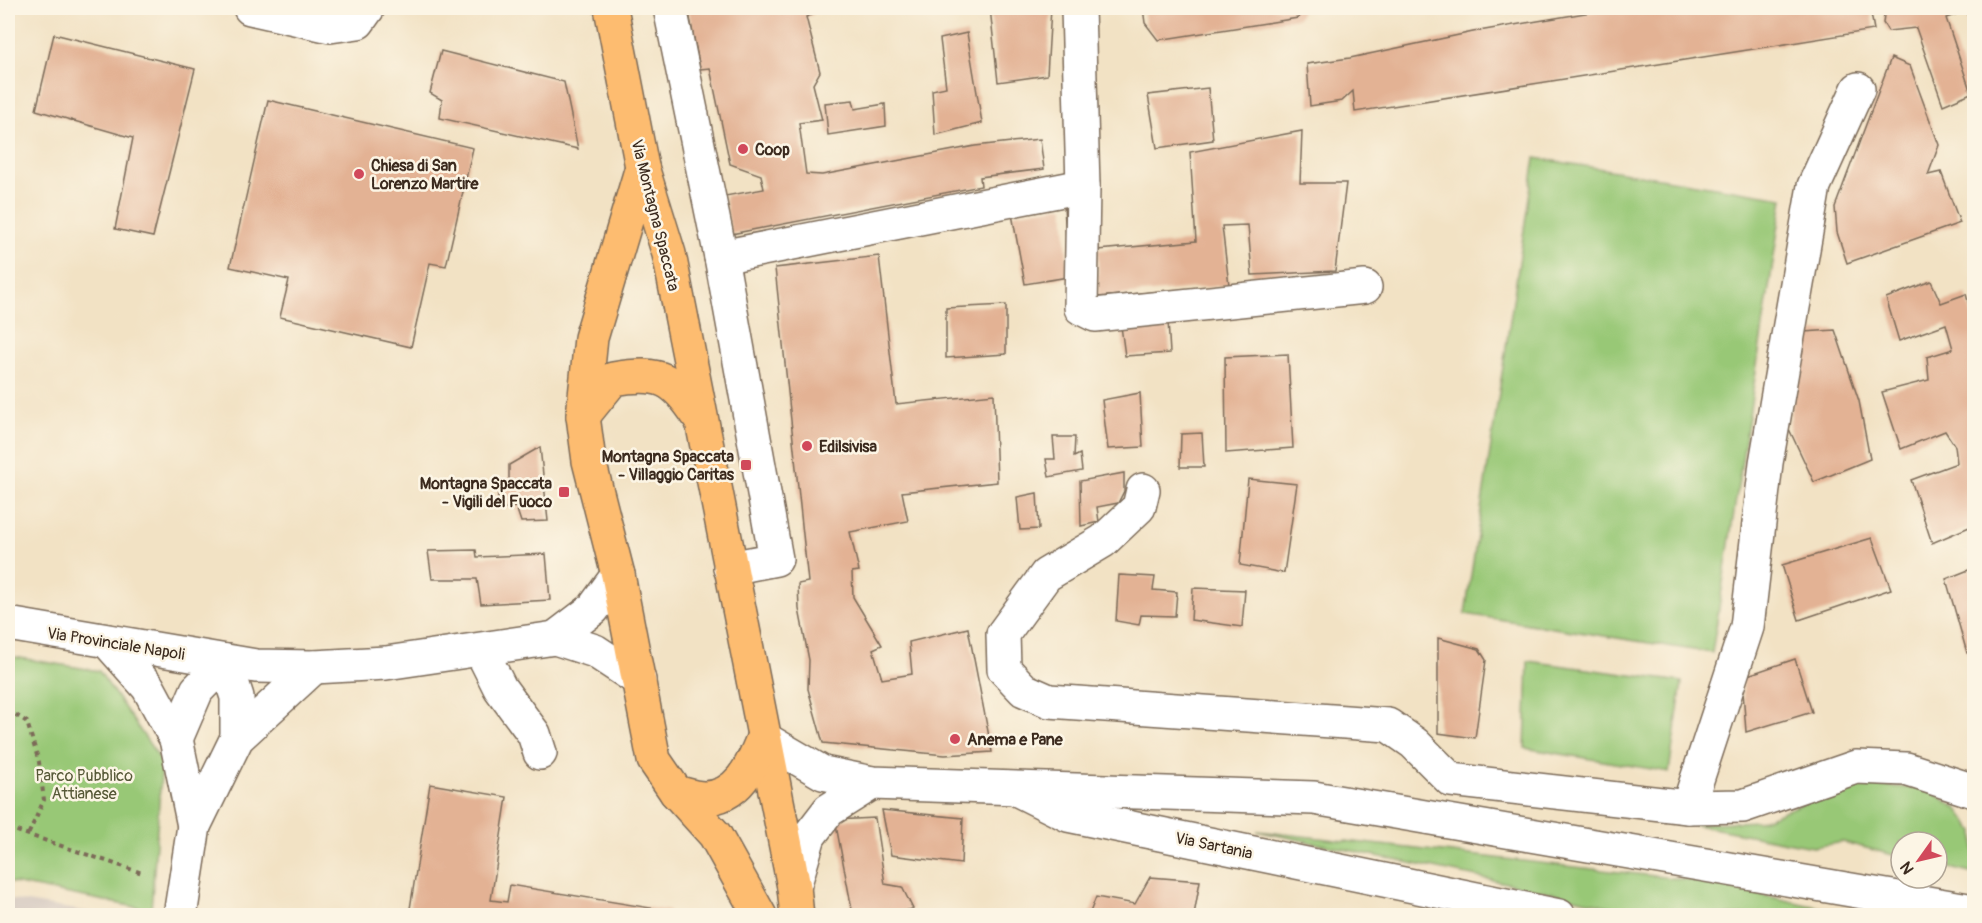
<svg xmlns="http://www.w3.org/2000/svg" width="1982" height="923" font-family="Pangolin,sans-serif">
<rect width="100%" height="100%" fill="#fcf5e5"/>
<filter id="ink" filterUnits="userSpaceOnUse"><feTurbulence type="fractalNoise" baseFrequency=".0167" numOctaves="2"/><feDisplacementMap in="SourceGraphic" scale="12" xChannelSelector="R" yChannelSelector="G"/><feConvolveMatrix kernelMatrix="1 2 1 2 8 2 1 2 1" color-interpolation-filters="sRGB"/></filter>
<filter id="wash" filterUnits="userSpaceOnUse"><feTurbulence type="fractalNoise" baseFrequency=".008" numOctaves="4" result="noise"/><feDisplacementMap in="SourceGraphic" scale="24" xChannelSelector="R" yChannelSelector="G"/><feGaussianBlur stdDeviation="1.35" result="paint"/><feColorMatrix in="noise" values="0 0 0 0 0 0 0 0 0 0 0 0 0 0 0 0 0 1.4 0 .05"/><feComposite in="paint" operator="in"/></filter>
<g filter="url(#wash)">
<rect width="100%" height="100%" fill="#f2e2c4"/>
<path fill="#cec1ba" d="M8 899 107 915H8Z"/>
<g fill="#98c876" stroke="#6a794a" stroke-width="1.5">
<path d="M1535 158 1783 198 1712 653 1465 614Z"/>
<path d="M8 656 99 671 162 762 151 910 8 882Z"/>
<path d="M1528 661 1682 682 1669 772 1525 748Z"/>
<path d="M1852 784 1927 789 1957 808 1974 831V874L1937 865V842H1901V857L1843 842 1813 847 1691 824 1759 821Z"/>
<path d="M1257 831 1699 881 1853 915H1644L1554 893Z"/>
</g>
<g id="blocks">
<g fill="#e3b294">
<path d="M688 8H813L814 14 806 17 820 72 813 84 822 120 799 123 806 174 822 175 975 146 1040 139 1044 169 980 177 981 186 731 234 725 196 764 189 761 175 730 164 710 68 700 69Z"/>
<path d="M990 8H1051L1047 75 998 82Z"/>
<path d="M1143 8H1304L1298 18 1158 40 1145 23Z"/>
<path d="M1615 8H1870L1874 30 1355 112 1353 91 1342 101 1310 106 1307 64 1350 58 1473 32Z"/>
<path d="M1885 8H1952L1955 15 1946 18 1971 93 1943 105 1916 28 1888 31 1883 23Z"/>
<path d="M1965 8H1974V35Z"/>
<path d="M967 33 982 123 935 135 932 90 946 87 940 39Z"/>
<path d="M54 34 195 69 153 237 115 229 133 138 36 110Z"/>
<path d="M441 51 564 82 578 149 440 118 442 100 430 93Z"/>
<path d="M1891 58 1910 66 1939 145 1928 175 1941 172 1960 223 1847 263 1837 232 1835 207Z"/>
<path d="M1208 88 1213 140 1157 148 1148 95Z"/>
<path d="M268 100 473 148 446 266 430 263 411 347 280 317 289 280 230 267Z"/>
<path d="M853 100 855 109 885 104 886 126 828 135 825 103Z"/>
<path d="M1302 131 1300 183H1346L1335 271 1252 275 1248 225 1222 226 1229 285 1098 297V250L1196 241 1190 152Z"/>
<path d="M1064 206 1068 277 1025 284 1012 214Z"/>
<path d="M879 256 896 404 994 394 997 482 902 492 908 521 850 532 859 571 852 572 853 597 882 645 873 649 882 679 912 674 909 642 968 628 992 752 945 755 823 743 808 689 809 660 799 609 798 584 808 582 775 268Z"/>
<path d="M1931 281 1941 303 1966 294 1974 323V525L1932 543 1911 480 1957 463 1955 446 1945 431 1901 449 1882 392 1929 380 1927 357 1953 349 1946 324 1899 341 1886 298Z"/>
<path d="M1006 305V354L946 358V308Z"/>
<path d="M1168 321 1170 353 1125 356 1121 326Z"/>
<path d="M1835 330 1859 401 1870 459 1814 482 1789 429 1803 332Z"/>
<path d="M1288 354 1293 448 1226 453 1225 357Z"/>
<path d="M1140 393 1143 447 1108 449 1102 400Z"/>
<path d="M1202 433 1204 467H1180L1181 434Z"/>
<path d="M1053 437H1075L1074 457 1080 454 1082 471 1049 477 1046 459H1055Z"/>
<path d="M540 447 548 521 521 522 516 507 498 509V487L509 486V465Z"/>
<path d="M1124 473V491L1118 503 1097 507 1099 522 1081 526 1080 481Z"/>
<path d="M1248 479 1297 484 1284 573 1240 565Z"/>
<path d="M1037 493 1039 529 1020 530 1017 497Z"/>
<path d="M1872 538 1891 589 1799 620 1782 565Z"/>
<path d="M476 550 477 557 546 554 550 600 481 604 477 579H432L428 551Z"/>
<path d="M1971 569 1974 578V654L1967 653 1946 579Z"/>
<path d="M1119 575 1155 577 1153 590 1177 592 1175 616 1141 615 1139 625 1116 621Z"/>
<path d="M1193 588 1245 590 1242 627 1191 620Z"/>
<path d="M1438 638 1479 649 1486 660 1475 738 1438 733Z"/>
<path d="M1795 659 1812 712 1746 732 1742 677Z"/>
<path d="M430 784 507 797 491 900 507 902 510 885 669 911 668 915H409Z"/>
<path d="M882 810 963 818 961 864 891 855Z"/>
<path d="M875 818 885 884 902 887 913 909 883 915H853L835 820Z"/>
<path d="M1150 877 1200 881 1194 915H1089L1096 897 1135 904Z"/>
</g>
</g>
</g>
<g filter="url(#ink)">
<use href="#blocks" fill-opacity="0" stroke="#7b6a58" stroke-width="1.5"/>
<g fill="none" stroke-linecap="round" stroke-linejoin="round">
<g stroke="#7b6a58" stroke-width="36">
<g id="minor">
<path d="M250 8 330 26 358 22 368 8"/>
<path d="M670 8 721 257 776 559 730 568"/>
<path d="M1078 8 1083 186 1081 308 1095 315 1365 287"/>
<path d="M721 257 1083 186"/>
<path d="M1143 490 1139 507 1103 541 1046 575 1003 634 1004 669 1024 690 1049 701 1388 725 1414 743 1451 780 1688 807 1743 806 1856 767 1906 769 1974 791"/>
<path d="M8 624 256 666 314 667 386 663 555 638 595 651 639 680"/>
<path d="M555 638 593 609 618 575"/>
<path d="M109 643 148 687 176 739 194 826"/>
<path d="M481 650 500 688 534 734 540 753"/>
<path d="M225 661 237 697V738"/>
<path d="M763 738 823 773 872 783 1314 798 1974 911"/>
<path d="M176 739 197 690 225 661"/>
<path d="M1020 791 1068 815 1559 916"/>
<path d="M1688 807 1747 627 1766 463 1814 186 1858 89"/>
<path d="M794 887 809 836 829 810 872 783"/>
<path d="M180 916 194 826 237 738 314 667"/>
</g>
</g>
<g stroke="#7b6a58" stroke-width="36">
<g id="major">
<path d="M611 8 642 167 669 254 794 887 797 916"/>
<path d="M642 167 591 338 583 416 589 461 618 575 654 760 676 792 715 835 760 916"/>
<path d="M583 416 613 379C662 371 673 378 700 418"/>
<path d="M676 792C684 794 695 798 704 798 738 798 752 766 763 738"/>
</g>
</g>
<g stroke="#7b6a58" stroke-width="4" stroke-dasharray="4.5 4.5" stroke-linecap="butt">
<path d="M8 710 27 722 39 762 44 800 28 835"/>
<path d="M8 828 142 873"/>
</g>
<use href="#minor" stroke="#fff" stroke-width="33"/>
<use href="#major" stroke="#fdbc70" stroke-width="33"/>
</g>
</g>
<g fill="#d1495b" stroke="#fcf5e5" stroke-width="2">
<circle cx="743" cy="149" r="6"/>
<circle cx="359" cy="174" r="6"/>
<circle cx="807" cy="446" r="6"/>
<rect x="740" y="459" width="12" height="12" rx="3"/>
<rect x="558" y="486" width="12" height="12" rx="3"/>
<circle cx="955" cy="739" r="6"/>
</g>
<g text-anchor="middle" stroke-width="5" stroke-linejoin="round" paint-order="stroke">
<g font-size="16" font-weight="bold" fill="#3b2a1e" stroke="#fcf5e5" text-anchor="start">
<text x="755" y="155">Coop</text>
<text x="371" y="171">Chiesa di San<tspan x="371" dy="18">Lorenzo Martire</tspan></text>
<text x="819" y="452">Edilsivisa</text>
<text x="734" y="462" text-anchor="end">Montagna Spaccata<tspan x="734" dy="18">- Villaggio Caritas</tspan></text>
<text x="552" y="489" text-anchor="end">Montagna Spaccata<tspan x="552" dy="18">- Vigili del Fuoco</tspan></text>
<text x="967" y="745">Anema e Pane</text>
</g>
<g font-size="16" fill="#3b2a1e" stroke="#fcf5e5">
<text transform="translate(656 215) rotate(76)" y="6">Via Montagna Spaccata</text>
<text transform="translate(116 643) rotate(9)" y="6">Via Provinciale Napoli</text>
<text transform="translate(1214 845) rotate(12)" y="6">Via Sartania</text>
</g>
<g font-size="16" fill="#575938" stroke="#fcf5e5">
<text x="84" y="781">Parco Pubblico<tspan x="84" dy="18">Attianese</tspan></text>
</g>
</g>
<rect width="1982" height="923" fill="none" stroke="#fcf5e5" stroke-width="30"/>
<g transform="translate(1919 860) rotate(236)"><circle r="28" fill="#fcf5e5" stroke="#afa495" stroke-width="1.5"/>
<path d="M0-4.5L10 22L0 15L-10 22Z" fill="#d1495b"/>
<text y="-9" font-size="16" font-weight="bold" text-anchor="middle" fill="#3b2a1e">N</text>
</g>
</svg>
